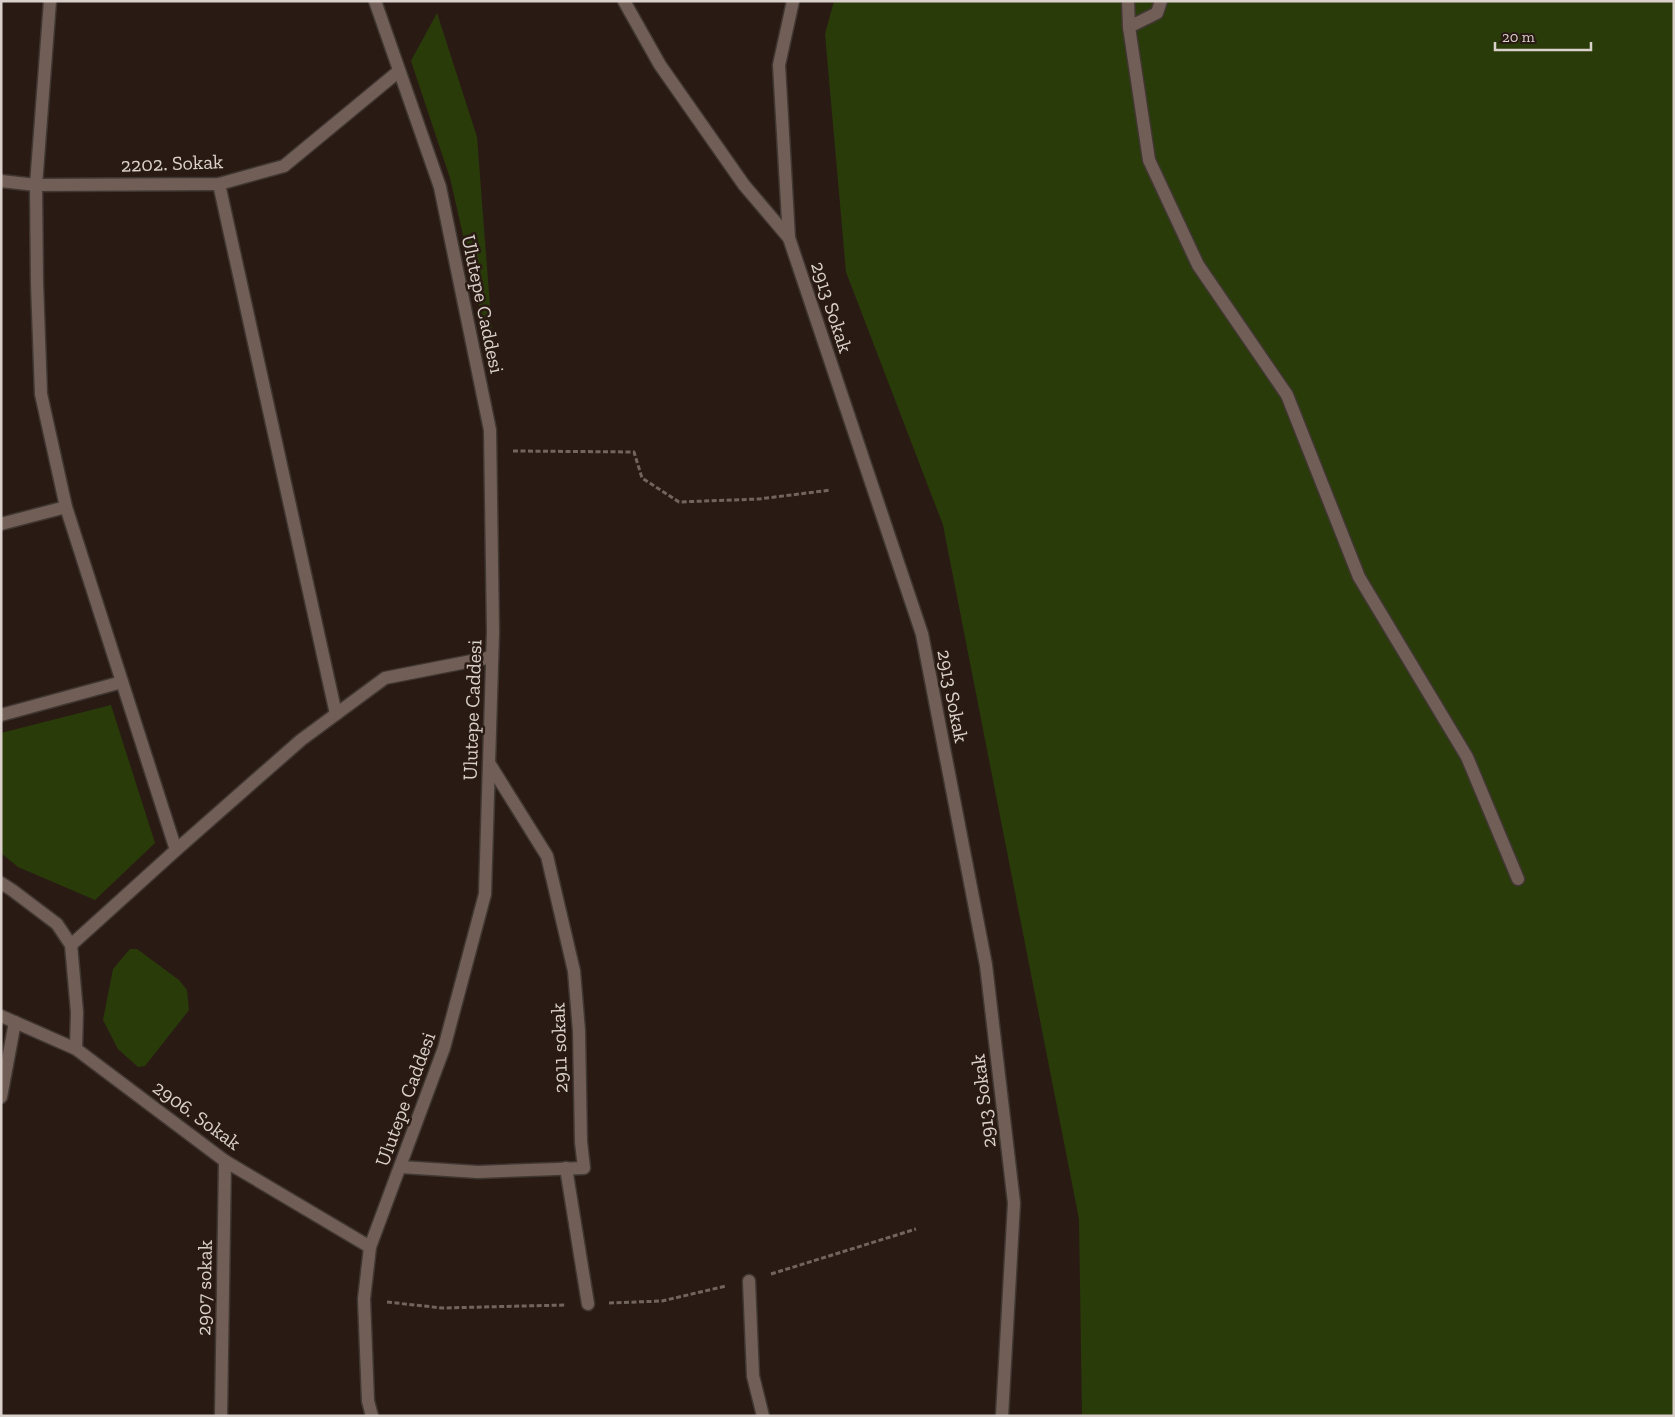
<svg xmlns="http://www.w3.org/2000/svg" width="1675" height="1417" font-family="'Zilla Slab',serif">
<rect width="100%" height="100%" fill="#291b14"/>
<g fill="#2a3b0a">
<path d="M834 1H1674V1416H1082L1079 1219 943 525 846 272 825 34Z"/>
<path d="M437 13 477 137 493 345 488 344 450 178 411 61Z"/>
<path d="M111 705 155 843 95 900 18 867 1 853V733Z"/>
<path d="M130 949H137L179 980 187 990 189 1010 145 1066 138 1067 118 1049 103 1020 113 969Z"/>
</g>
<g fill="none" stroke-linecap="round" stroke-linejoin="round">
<g stroke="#413732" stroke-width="15">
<g id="minor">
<path d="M50 1 36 185 37 283 41 394 66 507 176 850"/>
<path d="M624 1 660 65 744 185 789 238"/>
<path d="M793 1 779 65 789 238 922 634 986 965 1014 1203 1002 1416"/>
<path d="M1128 1 1129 27 1157 13 1161 1"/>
<path d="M1129 27 1149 160 1198 265 1287 395 1359 577 1467 757 1518 879"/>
<path d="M1 181 36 185 219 184 284 166 399 71"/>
<path d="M219 184 336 714"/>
<path d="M1 524 66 507"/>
<path d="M1 715 122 682"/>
<path d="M1 883 12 890 57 924 71 945 77 1012 76 1049"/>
<path d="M71 945 176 850 301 740 385 678 492 657"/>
<path d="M1 1016 76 1049 225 1161 370 1247"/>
<path d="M1 1097 15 1022"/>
<path d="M401 1167 478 1172 584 1168 581 1142 579 1031 574 971 547 856 489 763"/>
<path d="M566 1168 588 1304"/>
<path d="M749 1281 753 1376 763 1416"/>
<path d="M221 1416 225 1161"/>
</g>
</g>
<g stroke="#413732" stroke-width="15">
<path id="tertiary" d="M372 1416 368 1401 364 1299 370 1247 444 1048 485 894 493 632 490 430 440 187 375 1"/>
</g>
<g stroke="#71655e" stroke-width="3" stroke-dasharray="5 2.5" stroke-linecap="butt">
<path d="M513 451 634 452 642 478 679 502 759 499 831 490"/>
<path d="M771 1274 916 1229"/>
<path d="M387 1302 442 1308 565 1305"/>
<path d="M609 1303 662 1301 726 1286"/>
</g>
<use href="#minor" stroke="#715f57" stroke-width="12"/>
<use href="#tertiary" stroke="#715f57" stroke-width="12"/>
</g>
<g text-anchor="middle" stroke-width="5" stroke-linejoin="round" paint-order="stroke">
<g font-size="20" fill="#dbd1cc" stroke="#291b14">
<text transform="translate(172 163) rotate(-2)" y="7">2202. Sokak</text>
<text transform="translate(483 304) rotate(78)" y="7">Ulutepe Caddesi</text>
<text transform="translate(832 307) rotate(72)" y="7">2913 Sokak</text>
<text transform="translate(953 696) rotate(79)" y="7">2913 Sokak</text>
<text transform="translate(472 710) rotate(-88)" y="7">Ulutepe Caddesi</text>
<text transform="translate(559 1048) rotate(-92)" y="7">2911 sokak</text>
<text transform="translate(405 1099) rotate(-70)" y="7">Ulutepe Caddesi</text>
<text transform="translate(983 1101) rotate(-97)" y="7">2913 Sokak</text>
<text transform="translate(197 1115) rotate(36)" y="7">2906. Sokak</text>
<text transform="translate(204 1288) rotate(-89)" y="7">2907 sokak</text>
</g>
</g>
<rect width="1675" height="1417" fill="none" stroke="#dbd1cc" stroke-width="5"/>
<path d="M1495 42v8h96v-8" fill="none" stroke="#dbd1cc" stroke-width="2.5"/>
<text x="1502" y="42" font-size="15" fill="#dbd1cc" stroke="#291b14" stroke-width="4" paint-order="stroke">20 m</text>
</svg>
